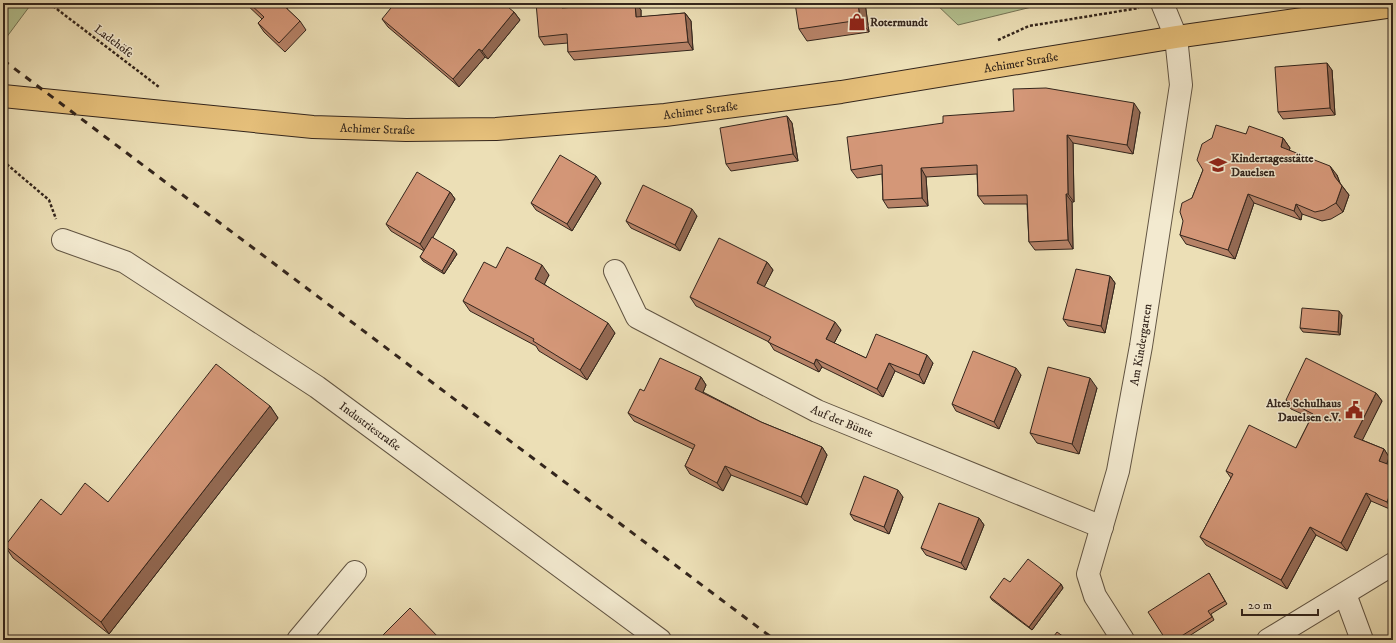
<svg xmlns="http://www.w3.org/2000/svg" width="1396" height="643" font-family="'IM FELL DW Pica',serif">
<rect width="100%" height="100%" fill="#ecdfb6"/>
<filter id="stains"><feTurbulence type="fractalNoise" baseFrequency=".005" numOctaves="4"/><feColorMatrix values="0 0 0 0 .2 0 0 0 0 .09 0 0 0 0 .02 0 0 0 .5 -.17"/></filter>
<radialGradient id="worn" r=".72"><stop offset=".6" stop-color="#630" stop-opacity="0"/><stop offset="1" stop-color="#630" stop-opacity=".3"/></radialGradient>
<g fill="#b4c291" stroke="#747456">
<path d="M3 3H32L3 42Z"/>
<path d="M935 3H1048L958 25Z"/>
</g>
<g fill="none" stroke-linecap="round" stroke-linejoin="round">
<g stroke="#615442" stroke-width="24">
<g id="minor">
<path id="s1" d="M63 240 125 262 317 387 660 640"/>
<path id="s2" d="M615 271 637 317 702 351 817 411 1102 527"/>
<path d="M1345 594 1362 640"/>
<path d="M298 640 355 572"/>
<path id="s3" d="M1123 640 1095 596 1088 574 1118 471 1141 346 1181 85 1176 37 1162 3"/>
<path d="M1268 640 1393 564"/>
</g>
</g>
<g stroke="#33251c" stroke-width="24">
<g id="major">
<path id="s4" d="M3 96 313 127 406 130 496 129 665 115 841 92 1176 37 1393 6"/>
</g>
</g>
<g stroke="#33251c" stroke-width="2.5" stroke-dasharray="3 2" stroke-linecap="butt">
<path d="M49 3 159 87"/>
<path d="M1207 3 1216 6"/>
<path d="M998 40 1029 26 1139 8"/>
<path d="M3 161 49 200 56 219"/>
<path d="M595 640 616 638"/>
</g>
<use href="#minor" stroke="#f3ead0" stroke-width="22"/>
<use href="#major" stroke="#e6c07b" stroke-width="22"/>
<path stroke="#33251c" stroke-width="3" stroke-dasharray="7 7" stroke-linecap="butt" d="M3 60 775 640"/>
</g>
<g fill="#b68267" stroke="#33251c">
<path d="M245 3H292L287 9 300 21 306 30 285 52 264 32 258 23 262 19Z"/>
<path d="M626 3H636L641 10V17L685 13 691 21 693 50 574 60 568 52V43L544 45 539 37 567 4V8Z"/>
<path d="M865 3 869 32 807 41 799 29Z"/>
<path d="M514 12 520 20 488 59 485 57 459 87 388 27 382 19Z"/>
<path d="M1332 70 1335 115 1283 119 1278 112Z"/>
<path d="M1140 112 1133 154 1073 143 1074 202H1072L1073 249 1035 250 1029 242 1027 204H984L978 196 977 174 926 177 928 206 888 208 883 200 882 174 857 178 851 170 943 123Z"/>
<path d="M787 116 792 123 798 161 731 171 726 164Z"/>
<path d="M1246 134 1283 138 1290 148 1289 150 1337 175 1340 183 1349 195 1343 212 1331 219 1322 221 1302 214 1301 220 1254 203 1235 259 1186 244 1180 235 1192 198 1203 170 1212 138Z"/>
<path d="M601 183 572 231 536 210 531 203Z"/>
<path d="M450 192 455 199 432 237 457 254 444 274 423 261 420 257 424 251 391 231 386 224Z"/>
<path d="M697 216 680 251 631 228 626 221Z"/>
<path d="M767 262 773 270 764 287 841 330 834 343 866 358 933 363 924 384 895 371 883 397 822 367 819 372 774 350 769 342 696 306 690 297Z"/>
<path d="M496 268 549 275 544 284 615 333 587 380 539 351 536 346 470 311 463 301Z"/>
<path d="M1110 276 1115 283 1105 333 1068 326 1063 319Z"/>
<path d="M1342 315 1340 335 1303 332 1300 328Z"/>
<path d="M1021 375 999 429 956 411 952 404Z"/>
<path d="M701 377 706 385 703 392 761 422 822 447 827 455 807 505 731 475 723 491 690 474 685 466 693 449 634 421 628 413 644 391Z"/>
<path d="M1097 388 1079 454 1037 443 1030 433Z"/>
<path d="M1376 393 1382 401 1362 440 1384 449 1389 457 1387 464 1392 510 1371 501 1347 551 1316 535 1287 589 1206 545 1200 537 1231 478 1226 471 1296 448 1311 418 1291 409 1286 400Z"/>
<path d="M270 406 278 418 109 634 13 558 5 546 61 515 108 502Z"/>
<path d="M903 497 889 534 854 520 850 514Z"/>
<path d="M979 518 984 525 966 570 926 555 921 548Z"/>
<path d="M1209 573 1227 604 1211 614 1214 620 1183 640H1166Z"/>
<path d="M1010 582 1061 584 1063 588 1032 630 992 600 990 597Z"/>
</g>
<g fill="#946a54" stroke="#33251c">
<path d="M280 3H292L285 10Z"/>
<path d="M562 3H566L567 4 568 16 562 8Z"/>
<path d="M635 3 641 10V25L636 17Z"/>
<path d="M858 3H865L869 32 860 20Z"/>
<path d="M514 12 520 20 488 59 482 51Z"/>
<path d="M685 13 691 21 693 50 688 42Z"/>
<path d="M479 49 485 57 459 87 453 79Z"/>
<path d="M1327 63 1332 70 1335 115 1330 108Z"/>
<path d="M1134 103 1140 112 1133 154 1127 145Z"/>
<path d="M787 116 792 123 798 161 793 154Z"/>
<path d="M1067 135 1073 143 1074 202 1068 194Z"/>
<path d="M1283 138 1290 148 1287 156 1281 147Z"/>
<path d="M1330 166 1337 175 1341 186 1335 177Z"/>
<path d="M921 168 926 177 928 206 922 198Z"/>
<path d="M596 176 601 183 572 231 567 224Z"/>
<path d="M1342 186 1349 195 1343 212 1336 203Z"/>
<path d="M450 192 455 199 425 251 420 244Z"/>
<path d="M1066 194 1072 202 1073 249 1068 240Z"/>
<path d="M1248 194 1254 203 1235 259 1228 250Z"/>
<path d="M1296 204 1302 214 1301 220 1294 211Z"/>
<path d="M692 209 697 216 680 251 675 245Z"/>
<path d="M454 250 457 254 444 274 442 271Z"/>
<path d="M767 262 773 270 762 291 757 283Z"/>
<path d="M542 265 549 275 542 289 535 279Z"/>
<path d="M1110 276 1115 283 1105 333 1101 326Z"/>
<path d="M1339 311 1342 315 1340 335 1338 332Z"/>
<path d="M835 322 841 330 832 347 826 339Z"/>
<path d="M608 323 615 333 587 380 580 370Z"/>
<path d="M927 355 933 363 924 384 919 375Z"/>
<path d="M816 359 822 367 819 372 814 364Z"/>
<path d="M889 363 895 371 883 397 877 389Z"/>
<path d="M1016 368 1021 375 999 429 994 422Z"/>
<path d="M701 377 706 385 701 397 695 389Z"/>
<path d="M1090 378 1097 388 1079 454 1072 444Z"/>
<path d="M1376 393 1382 401 1360 445 1354 437Z"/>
<path d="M270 406 278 418 109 634 101 622Z"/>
<path d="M822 447 827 455 807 505 801 497Z"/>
<path d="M1384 449 1389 457 1385 469 1379 461Z"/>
<path d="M725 466 731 475 723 491 717 483Z"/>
<path d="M1393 486V509L1392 510 1387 502Z"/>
<path d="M898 490 903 497 889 534 884 527Z"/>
<path d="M1366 493 1371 501 1347 551 1341 543Z"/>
<path d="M979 518 984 525 966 570 961 563Z"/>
<path d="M1310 527 1316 535 1287 589 1281 580Z"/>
<path d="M1061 584 1063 588 1032 630 1029 627Z"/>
</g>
<g fill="#d49778" stroke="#33251c">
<path d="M249 3H281L300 21 279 43 258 23 264 17Z"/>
<path d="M395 3H503L514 12 482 51 479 49 453 79 382 19Z"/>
<path d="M536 3H562V8L626 3H635L636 17 685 13 688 42 568 52 567 34 539 37Z"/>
<path d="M795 3H858L860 20 799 29Z"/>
<path d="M1327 63 1330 108 1278 112 1275 67Z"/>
<path d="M1046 88 1134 103 1127 145 1067 135 1068 194H1066L1068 240 1029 242 1027 195 978 196 977 165 921 168 922 198 883 200 882 165 851 170 847 137 943 123V116L1014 111 1013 89Z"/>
<path d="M787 116 793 154 726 164 720 128Z"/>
<path d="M1216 125 1246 134 1249 126 1283 138 1281 147 1330 166 1335 177 1342 186 1336 203 1324 210 1315 212 1296 204 1294 211 1248 194 1228 250 1180 235 1183 221 1180 212 1182 203 1192 198 1203 170 1197 160 1202 144 1212 138Z"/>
<path d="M560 155 596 176 567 224 531 203Z"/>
<path d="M417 172 450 192 420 244 386 224Z"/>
<path d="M643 185 692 209 675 245 626 221Z"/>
<path d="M432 237 454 250 442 271 420 257Z"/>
<path d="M719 238 767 262 757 283 835 322 826 339 866 358 876 334 927 355 919 375 889 363 877 389 816 359 814 364 768 342 771 337 690 297Z"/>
<path d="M507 247 542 265 535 279 608 323 580 370 533 341 534 339 463 301 484 262 496 268Z"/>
<path d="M1076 269 1110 276 1101 326 1063 319Z"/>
<path d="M1302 308 1339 311 1338 332 1300 328Z"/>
<path d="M973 351 1016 368 994 422 952 404Z"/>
<path d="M660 358 701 377 695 389 761 422 822 447 801 497 725 466 717 483 685 466 695 445 628 413 640 389 644 391Z"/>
<path d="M1306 358 1376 393 1354 437 1384 449 1379 461 1393 466V486L1387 502 1366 493 1341 543 1310 527 1281 580 1200 537 1233 474 1226 471 1249 425 1296 448 1313 414 1286 400Z"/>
<path d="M216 364 270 406 101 622 5 546 41 499 61 515 85 483 108 502Z"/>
<path d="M1048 367 1090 378 1072 444 1030 433Z"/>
<path d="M864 476 898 490 884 527 850 514Z"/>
<path d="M939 503 979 518 961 563 921 548Z"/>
<path d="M1028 559 1061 584 1029 627 990 597 1004 578 1010 582Z"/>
<path d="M1209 573 1225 601 1208 611 1212 617 1175 640H1166L1148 612Z"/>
<path d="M410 608 441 640H378Z"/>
<path d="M1057 632 1068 640H1051Z"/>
<path d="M478 636 482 640H473Z"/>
</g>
<defs>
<g id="shop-bare" transform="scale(1.38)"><path d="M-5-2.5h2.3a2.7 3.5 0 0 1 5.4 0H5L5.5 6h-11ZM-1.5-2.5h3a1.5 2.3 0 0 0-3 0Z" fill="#8f2418" stroke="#f3ead0" stroke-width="2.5" paint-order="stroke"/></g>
<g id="school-bare" transform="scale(1.38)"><path d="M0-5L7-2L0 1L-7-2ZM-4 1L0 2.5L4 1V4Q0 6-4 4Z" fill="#8f2418" stroke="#f3ead0" stroke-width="2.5" paint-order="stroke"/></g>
<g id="civic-bare" transform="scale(1.38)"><path d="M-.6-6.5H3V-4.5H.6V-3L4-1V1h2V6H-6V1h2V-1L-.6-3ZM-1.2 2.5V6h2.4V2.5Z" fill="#8f2418" stroke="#f3ead0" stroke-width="2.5" paint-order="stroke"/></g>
</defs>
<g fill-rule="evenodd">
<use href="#shop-bare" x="857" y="22"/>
<use href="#school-bare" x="1218" y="165"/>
<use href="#civic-bare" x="1354" y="410"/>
</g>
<g text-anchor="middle" stroke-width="3" stroke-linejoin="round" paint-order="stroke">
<g font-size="12" font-weight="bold" fill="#33251c" stroke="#f3ead0" text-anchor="start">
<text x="870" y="26">Rotermundt</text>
<text x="1231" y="162">Kindertagesstätte<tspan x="1231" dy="14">Dauelsen</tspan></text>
<text x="1341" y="407" text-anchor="end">Altes Schulhaus<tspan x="1341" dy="14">Dauelsen e.V.</tspan></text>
</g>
<g font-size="12" fill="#33251c" stroke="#f3ead0">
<text transform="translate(114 41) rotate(37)" y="4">Ladehöfe</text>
<text dy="4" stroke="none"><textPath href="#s4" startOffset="1024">Achimer Straße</textPath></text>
<text dy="4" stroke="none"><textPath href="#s4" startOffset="700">Achimer Straße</textPath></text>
<text dy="4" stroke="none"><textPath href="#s4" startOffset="376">Achimer Straße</textPath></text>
<text dy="4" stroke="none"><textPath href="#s3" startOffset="311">Am Kindergarten</textPath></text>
<text dy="4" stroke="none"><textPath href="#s2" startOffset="281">Auf der Bünte</textPath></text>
<text dy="4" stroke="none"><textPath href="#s1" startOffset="361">Industriestraße</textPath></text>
</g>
</g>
<rect width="1396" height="643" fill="none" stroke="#ecdfb6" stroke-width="16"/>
<rect x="4" y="4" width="1388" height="635" fill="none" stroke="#33251c" stroke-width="2"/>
<rect x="8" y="8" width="1380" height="627" fill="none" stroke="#33251c"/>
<path d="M1242 609v6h76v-6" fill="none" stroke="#33251c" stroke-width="2"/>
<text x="1248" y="609" font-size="12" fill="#33251c" stroke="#f3ead0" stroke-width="3" paint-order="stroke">20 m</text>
<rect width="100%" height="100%" filter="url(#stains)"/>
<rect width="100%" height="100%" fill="url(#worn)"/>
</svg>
